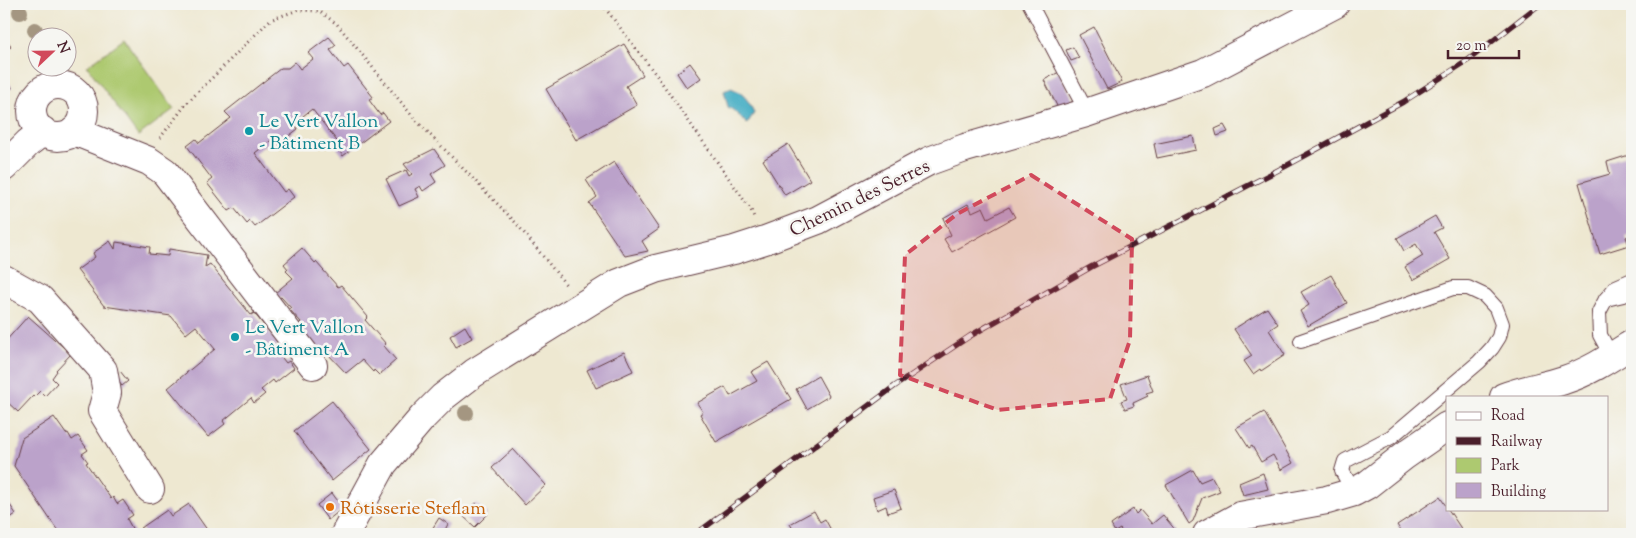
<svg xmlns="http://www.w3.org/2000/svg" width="1636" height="538" font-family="'Sorts Mill Goudy',serif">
<rect width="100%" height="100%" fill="#f6f6f2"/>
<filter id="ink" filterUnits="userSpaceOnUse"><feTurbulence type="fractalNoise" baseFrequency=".02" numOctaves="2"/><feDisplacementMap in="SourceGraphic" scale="10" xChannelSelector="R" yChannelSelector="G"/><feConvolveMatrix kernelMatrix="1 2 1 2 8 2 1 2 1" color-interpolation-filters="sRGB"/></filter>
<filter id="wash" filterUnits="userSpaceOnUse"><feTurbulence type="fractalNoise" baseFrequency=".0096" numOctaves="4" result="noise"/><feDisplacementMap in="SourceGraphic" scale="20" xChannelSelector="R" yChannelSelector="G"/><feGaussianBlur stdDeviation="1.12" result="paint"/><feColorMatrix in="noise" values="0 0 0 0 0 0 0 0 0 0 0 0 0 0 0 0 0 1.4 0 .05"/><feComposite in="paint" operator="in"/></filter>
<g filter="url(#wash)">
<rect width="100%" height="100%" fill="#eee8d1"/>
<path fill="#adc970" stroke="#7c744e" d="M124 39 174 109 138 136 87 66Z"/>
<path fill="#45adc4" stroke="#486678" d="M731 88C744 93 749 101 754 113L747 124 733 110 728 107 724 91Z"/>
<g id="blocks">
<g fill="#bba2ca">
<path d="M1094 27 1122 82 1107 89 1079 35Z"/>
<path d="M4 34 11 47 4 51Z"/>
<path d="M329 37 336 45 330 50 344 68 348 65 373 97 369 100 380 115 383 113 389 121 343 156 337 148 340 145 312 109 294 123 298 129 278 144 274 138 255 153 284 192 288 189 294 197 255 227 250 221 247 224 234 208 229 211 207 183 212 179 187 146 196 139 199 143 231 118 225 112 281 68H288L295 62 300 69 313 59 308 53Z"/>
<path d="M624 44 643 75 626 86 637 105 576 140 546 89Z"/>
<path d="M1073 47 1079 58 1071 61 1066 50Z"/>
<path d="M690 63 701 78 687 88 677 73Z"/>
<path d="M1059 72 1074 101 1058 108 1044 80Z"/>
<path d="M4 73 12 88 4 93Z"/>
<path d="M1224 125 1228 132 1217 136 1215 129Z"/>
<path d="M1193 136 1196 150 1157 158 1154 144Z"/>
<path d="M788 144 810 180 785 195 763 160Z"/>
<path d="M434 149 445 165 431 174 436 182 423 191 420 186 415 189 419 197 399 206 386 179 406 170 409 176 412 174 404 164Z"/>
<path d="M1632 154V235L1626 237 1629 245 1600 254 1579 183 1610 174 1607 162Z"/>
<path d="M614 162 659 229 642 241 648 251 625 256 589 203 597 197 586 180Z"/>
<path d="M968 204 972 212 983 207 988 218 1009 207 1015 217 952 252 944 239 951 235 943 218Z"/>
<path d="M1435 216 1442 228 1434 232 1450 259 1413 280 1405 267 1423 256 1416 244 1404 251 1397 238Z"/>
<path d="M110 241 115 249 116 242 150 247 149 254 168 256 169 249 207 255 205 267 210 264 251 315 254 313 279 344 274 348 286 363 289 361 294 368 275 383 273 380 261 390 265 394 254 403 251 398 223 421 225 424 208 437 168 388 215 349 196 326 186 334 171 316 104 306 77 270 95 257 93 253Z"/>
<path d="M302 248 315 263 316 262 338 287 341 285 368 317 365 320 386 344 384 346 396 360 379 375 374 370 373 372 362 360 346 373 327 353 322 357 296 326 301 322 289 309 291 308 281 297 279 298 275 293 293 278 286 271 288 269 284 264Z"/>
<path d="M1331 275 1347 303 1308 326 1300 311 1309 305 1301 292Z"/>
<path d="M1267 308 1278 324 1269 330 1285 355 1261 371 1260 369 1253 374 1244 361 1252 356 1234 329Z"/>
<path d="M28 316 71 354 56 370 57 371 52 378 57 383 45 396 40 391 34 397 33 396 18 412 4 399V343Z"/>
<path d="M465 326 472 338 456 347 450 336Z"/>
<path d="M624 352 633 371 596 388 587 370Z"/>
<path d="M768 362 791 399 716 442 700 414 703 412 697 403 725 387 730 396 757 381 751 372Z"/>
<path d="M120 371 128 381 122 386 114 376Z"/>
<path d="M1147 375 1153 391 1146 393 1148 396 1133 403 1134 406 1125 409 1121 401 1127 399 1121 384Z"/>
<path d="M818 376 829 396 807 409 796 389Z"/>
<path d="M332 401 371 449 332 481 294 431Z"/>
<path d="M1264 412 1293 463 1281 470 1273 455 1261 462 1252 446 1249 448 1236 428Z"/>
<path d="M54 417 66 434 68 433 72 440 78 436 88 450 82 454 88 462 86 463 111 499 113 497 117 504 123 500 133 515 127 519 135 534H60L14 466 22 438Z"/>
<path d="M513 449 546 485 525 505 492 468Z"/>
<path d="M1193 470 1200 482 1212 477 1220 491 1202 498 1193 521 1189 524 1166 485Z"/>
<path d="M1263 473 1268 489 1243 495 1239 483Z"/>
<path d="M894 490 901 508 888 513 886 506 877 510 873 497Z"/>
<path d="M332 493 343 508 328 520 317 505Z"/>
<path d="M1440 497 1462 530 1456 534H1403L1397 525Z"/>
<path d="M476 503 488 514 475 527 463 516Z"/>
<path d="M189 504 210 534H145L141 528 167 510 171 516Z"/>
<path d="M10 505 16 514 4 522V508Z"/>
<path d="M1133 509 1136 514 1140 510 1152 524 1163 515 1177 532 1175 534H1124L1120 529 1115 532 1111 525Z"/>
<path d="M814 511 820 522 825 519 832 532 829 534H787V533L793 529 790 524Z"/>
<path d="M439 518 448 524 443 534H429Z"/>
</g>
</g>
</g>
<g filter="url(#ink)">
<use href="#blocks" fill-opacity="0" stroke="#633d44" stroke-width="1"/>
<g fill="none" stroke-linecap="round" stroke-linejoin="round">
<g stroke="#633d44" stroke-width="16">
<g id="lane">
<path d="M1030 4 1081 101 1086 113"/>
<path d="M1606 299 1632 293"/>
<path d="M1301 341 1453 288H1468L1485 296 1496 308 1502 324 1499 337 1492 348 1479 362 1391 437 1345 461 1342 471 1354 492"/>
<path d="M1612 357 1600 335 1599 312 1606 299 1616 287 1632 280"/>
</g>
</g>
<g stroke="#633d44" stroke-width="30">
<g id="street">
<circle cx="58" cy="111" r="26"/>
<path d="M74 131 149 161 165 172 313 365"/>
<path d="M4 167 28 143 43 131"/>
<path d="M4 279 40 299 103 370 107 393 102 411 150 489"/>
</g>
</g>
<g stroke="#633d44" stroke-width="30">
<g id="secondary">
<path d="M1504 397C1524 389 1544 387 1564 380 1589 372 1610 358 1632 344"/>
<path d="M345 534 383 464 423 417 443 397 474 373 619 283 655 269 734 250 765 240 818 220 929 161 965 148 1086 113 1203 73 1335 4"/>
<path d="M1207 534 1240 516 1327 500 1354 492 1367 485 1404 456 1447 426"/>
</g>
</g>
<g stroke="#633d44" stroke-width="3" stroke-dasharray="1 4" stroke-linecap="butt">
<path d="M602 4 657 76 751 210 754 217"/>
<path d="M160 138 187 103 270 20 298 10 319 11 337 24 414 118 516 223 567 286"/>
</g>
<use href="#lane" stroke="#fff" stroke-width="14"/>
<use href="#street" stroke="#fff" stroke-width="28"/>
<use href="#secondary" stroke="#fff" stroke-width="28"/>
<g stroke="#4a1f2b" stroke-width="5.5">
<path id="rail" d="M696 534 895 386 970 336 1091 267 1286 166 1403 102 1467 61 1540 4"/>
</g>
<use href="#rail" stroke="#f6f6f2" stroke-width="4" stroke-dasharray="11" stroke-linecap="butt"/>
</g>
<g fill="#a49681">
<circle cx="20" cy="12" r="8"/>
<circle cx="35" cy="30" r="8"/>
<circle cx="466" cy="413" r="8"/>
</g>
</g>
<path fill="#d1495b" fill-opacity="0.2" stroke="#d1495b" stroke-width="4" stroke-dasharray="10 6" stroke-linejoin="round" d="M1031 175 1132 239 1130 340 1110 399 998 410 900 375 905 255 957 214Z"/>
<g fill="#0f9aa8" stroke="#f6f6f2" stroke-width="2">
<circle cx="249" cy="131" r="5"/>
<circle cx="235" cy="337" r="5"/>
</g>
<circle fill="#e8710a" stroke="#f6f6f2" stroke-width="2" cx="330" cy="507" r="5"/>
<g text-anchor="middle" stroke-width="5" stroke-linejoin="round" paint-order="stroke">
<g font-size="19" fill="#0d838f" stroke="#f6f6f2" text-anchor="start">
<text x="259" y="127">Le Vert Vallon<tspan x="259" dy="22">- Bâtiment B</tspan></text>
<text x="245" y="333">Le Vert Vallon<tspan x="245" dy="22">- Bâtiment A</tspan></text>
</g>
<g font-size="19" fill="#4a1f2b" stroke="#f6f6f2">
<text transform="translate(859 197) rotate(-26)" y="7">Chemin des Serres</text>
</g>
<g font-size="19" fill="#c56008" stroke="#f6f6f2" text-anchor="start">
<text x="340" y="514">Rôtisserie Steflam</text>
</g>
</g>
<rect width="1636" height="538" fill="none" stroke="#f6f6f2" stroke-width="20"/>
<rect x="1446" y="396" width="162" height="115" fill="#f6f6f2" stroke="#b1a0a2"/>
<rect x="1456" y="412" width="25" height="8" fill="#ffffff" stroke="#b1a0a2"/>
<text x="1491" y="420" font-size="15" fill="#4a1f2b">Road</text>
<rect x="1456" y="437" width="25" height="8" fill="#4a1f2b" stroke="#b1a0a2"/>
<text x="1491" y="446" font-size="15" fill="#4a1f2b">Railway</text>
<rect x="1456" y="458" width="25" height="15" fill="#adc970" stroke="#b1a0a2"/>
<text x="1491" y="470" font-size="15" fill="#4a1f2b">Park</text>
<rect x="1456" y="483" width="25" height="15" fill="#bba2ca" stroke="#b1a0a2"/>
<text x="1491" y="496" font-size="15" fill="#4a1f2b">Building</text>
<g transform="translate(52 52) rotate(68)"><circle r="24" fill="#f6f6f2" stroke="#b1a0a2"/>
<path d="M0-4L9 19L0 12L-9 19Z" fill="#d1495b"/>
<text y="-8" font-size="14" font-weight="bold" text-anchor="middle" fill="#4a1f2b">N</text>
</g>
<path d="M1448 50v8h71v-8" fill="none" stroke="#4a1f2b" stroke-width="2.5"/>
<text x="1456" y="50" font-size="15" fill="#4a1f2b" stroke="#f6f6f2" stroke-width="4" paint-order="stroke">20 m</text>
</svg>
